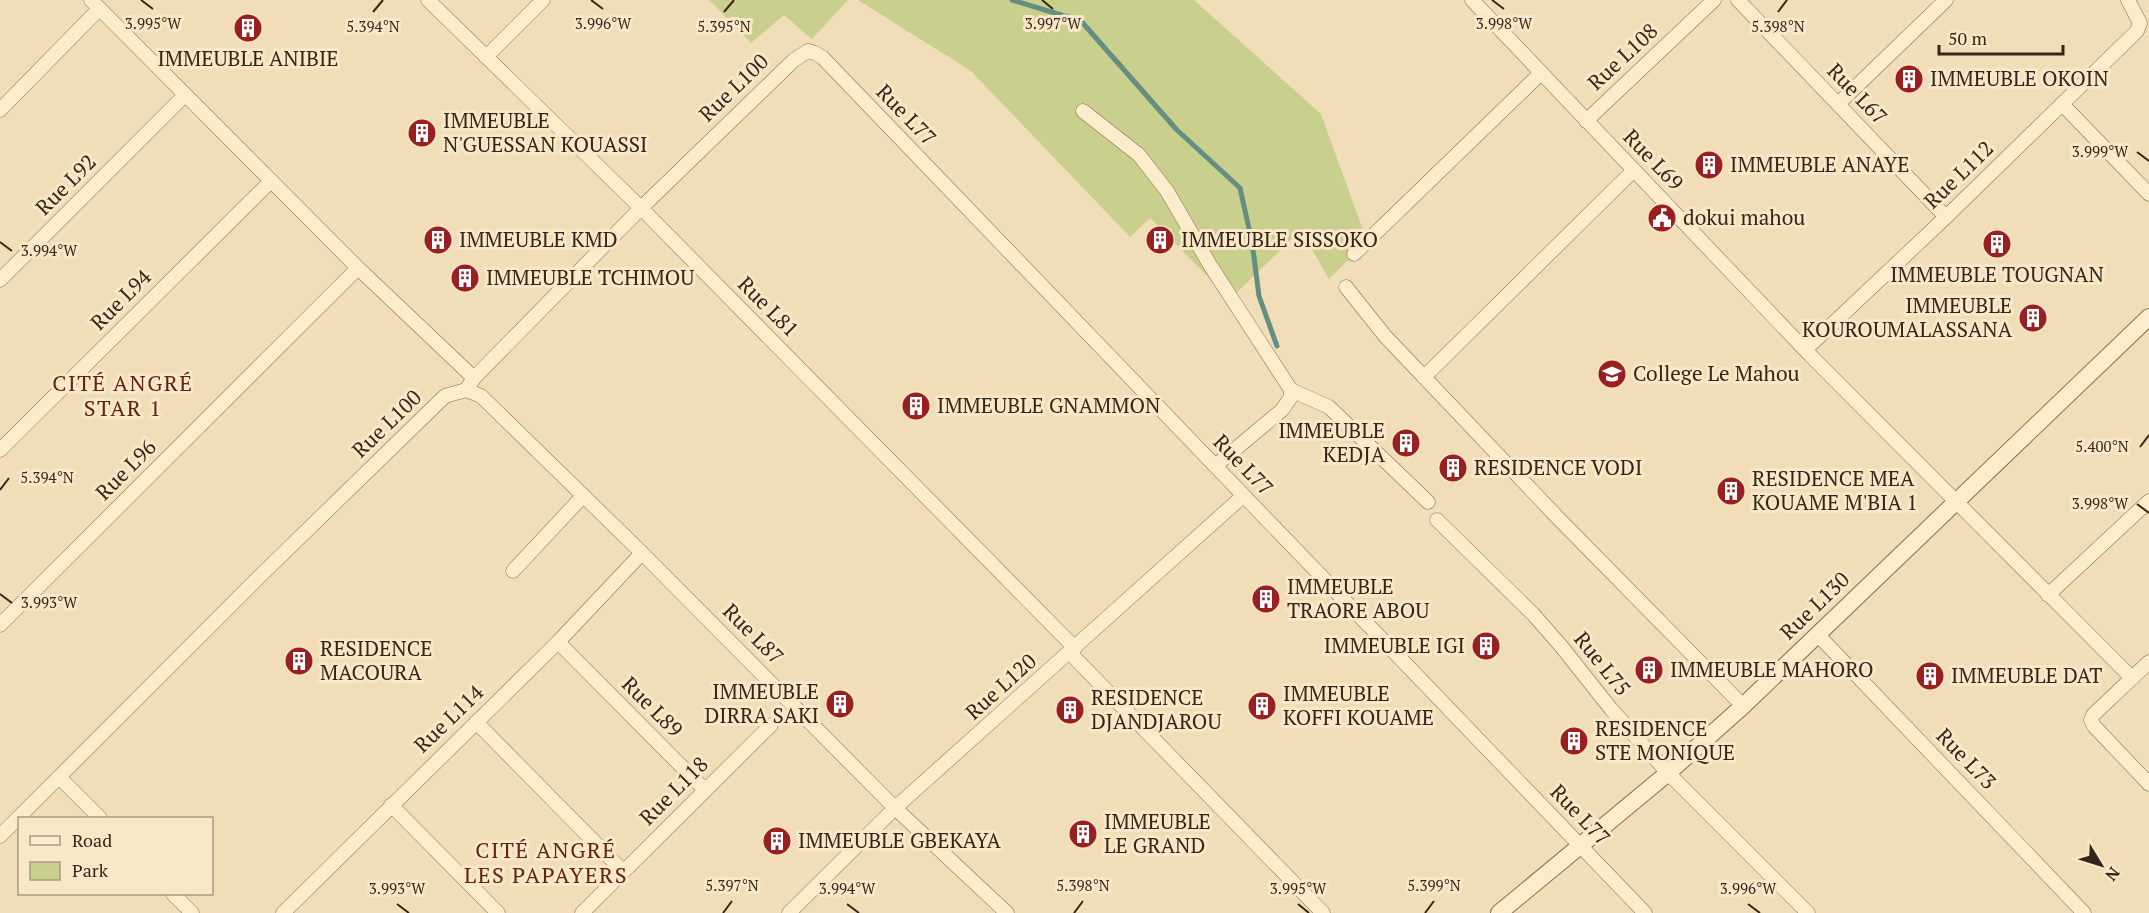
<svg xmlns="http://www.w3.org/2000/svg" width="2149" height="913" font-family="'PT Serif',serif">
<rect width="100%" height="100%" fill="#f1deb8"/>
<g fill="#c9cf8c">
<path d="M709 0H848L812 39 784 15 751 43Z"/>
<path d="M858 0H1194L1321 114 1367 241 1329 279 1301 230 1230 299 1150 218 1130 237 971 71Z"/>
</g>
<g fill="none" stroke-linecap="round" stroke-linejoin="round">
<path stroke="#658d82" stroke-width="5" d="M1012 0 1081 21 1176 129 1240 188 1252 242 1259 296 1277 346"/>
<g stroke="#876d52" stroke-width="15">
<g id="minor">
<path d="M91 0 358 268 474 378"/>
<path d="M428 0 641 208 1075 648"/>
<path d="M1472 0 1810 355 2132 678"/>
<path d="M1738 0 1946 217"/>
<path d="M486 57 543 0"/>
<path d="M1838 104 1946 0"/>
<path d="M2062 104 2149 194"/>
<path d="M0 110 99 9"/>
<path d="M1083 111 1139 155 1167 191 1210 265 1291 390V397L1282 410 1215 466"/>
<path d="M1586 121 1714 0"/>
<path d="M1354 254 1541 73"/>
<path d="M0 280 185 95"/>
<path d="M1346 287 1385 336 1558 518 1743 706"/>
<path d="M1806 349 1946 217 2137 31 2140 23 2128 0"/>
<path d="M1424 377 1634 170"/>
<path d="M466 390 481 396 642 553 895 808 1007 913"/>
<path d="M1291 390 1329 407 1428 502"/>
<path d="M0 450 271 181"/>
<path d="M1437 520 1533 614 1561 646 1611 709 1668 773 1808 913"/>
<path d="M513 571 583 496"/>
<path d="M2048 595 2149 501"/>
<path d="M0 625 358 268"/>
<path d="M1818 635 2084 913"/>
<path d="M558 642 705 790"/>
<path d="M1070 653 1323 913"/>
<path d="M2149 662 2093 715 2091 720 2094 726 2149 784"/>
<path d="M476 722 623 871"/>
<path d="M60 778 100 818"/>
<path d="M391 805 498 913"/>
<path d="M0 836 259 577 445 396 466 390 474 378 641 208 794 60 808 51 815 53 823 58 1645 913"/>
<path d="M173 894 192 913"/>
<path d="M283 913 558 642 642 553"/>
<path d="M582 913 771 725"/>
<path d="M789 913 895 808 1243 496"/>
</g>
</g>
<g stroke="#876d52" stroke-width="18">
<path id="tertiary" d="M1499 913 1668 773 1743 706 2149 317"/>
</g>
<use href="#minor" stroke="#fbeccb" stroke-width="14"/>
<use href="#tertiary" stroke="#fbeccb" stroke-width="16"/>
</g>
<path fill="none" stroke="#352619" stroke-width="2" d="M141 0 153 9M591 0 603 9M1042 0 1053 9M1492 0 1504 9M373 12 383 0M724 12 734 0M1778 12 1787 0M2137 152 2149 161M0 242 12 251M2140 447 2149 435M0 490 9 478M2137 504 2149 513M0 594 12 603M397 904 409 913M847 904 859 913M1298 904 1309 913M1748 904 1760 913M723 913 732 901M1074 913 1083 901M1425 913 1434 901"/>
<defs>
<g id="building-disc" transform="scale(1.5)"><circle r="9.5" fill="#9a1f23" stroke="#f8e8c8"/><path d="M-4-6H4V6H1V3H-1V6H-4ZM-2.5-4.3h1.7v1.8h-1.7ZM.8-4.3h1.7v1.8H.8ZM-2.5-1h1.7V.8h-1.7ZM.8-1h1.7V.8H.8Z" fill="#fff"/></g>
<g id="civic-disc" transform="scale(1.5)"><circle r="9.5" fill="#9a1f23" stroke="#f8e8c8"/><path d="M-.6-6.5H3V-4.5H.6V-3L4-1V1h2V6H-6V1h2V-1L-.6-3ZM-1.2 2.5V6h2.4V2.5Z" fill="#fff"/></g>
<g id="school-disc" transform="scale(1.5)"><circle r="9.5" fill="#9a1f23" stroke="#f8e8c8"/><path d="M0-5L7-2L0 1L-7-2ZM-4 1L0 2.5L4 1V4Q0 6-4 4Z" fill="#fff"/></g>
</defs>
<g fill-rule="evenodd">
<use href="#building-disc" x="248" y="28"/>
<use href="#building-disc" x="1909" y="79"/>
<use href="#building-disc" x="422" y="133"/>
<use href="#building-disc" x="1709" y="165"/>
<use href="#civic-disc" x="1662" y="218"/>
<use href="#building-disc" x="438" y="240"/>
<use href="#building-disc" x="1160" y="240"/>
<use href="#building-disc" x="1997" y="244"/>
<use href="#building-disc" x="465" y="278"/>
<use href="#building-disc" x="2033" y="318"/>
<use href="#school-disc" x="1612" y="374"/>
<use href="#building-disc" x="916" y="406"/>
<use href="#building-disc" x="1406" y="443"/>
<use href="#building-disc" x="1453" y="468"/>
<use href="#building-disc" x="1731" y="491"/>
<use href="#building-disc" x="1266" y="599"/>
<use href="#building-disc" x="1486" y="646"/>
<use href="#building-disc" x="299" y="661"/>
<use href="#building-disc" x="1649" y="670"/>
<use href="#building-disc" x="1930" y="676"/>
<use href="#building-disc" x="840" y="704"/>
<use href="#building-disc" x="1262" y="706"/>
<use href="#building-disc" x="1070" y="710"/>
<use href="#building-disc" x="1574" y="741"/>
<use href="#building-disc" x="1083" y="834"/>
<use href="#building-disc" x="777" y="841"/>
</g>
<g text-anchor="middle" stroke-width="6" stroke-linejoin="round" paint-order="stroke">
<g font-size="21" fill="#352619" stroke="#f8e8c8">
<text transform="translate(1623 57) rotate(-43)" y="7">Rue L108</text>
<text transform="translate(734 88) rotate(-44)" y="7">Rue L100</text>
<text transform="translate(1857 94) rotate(46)" y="7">Rue L67</text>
<text transform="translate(906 115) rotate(46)" y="7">Rue L77</text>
<text transform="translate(1653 160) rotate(46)" y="7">Rue L69</text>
<text transform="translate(1959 175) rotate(-44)" y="7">Rue L112</text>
<text transform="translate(66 185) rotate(-45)" y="7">Rue L92</text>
<text transform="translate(121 300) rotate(-45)" y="7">Rue L94</text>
<text transform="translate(768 307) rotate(45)" y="7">Rue L81</text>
<text transform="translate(387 424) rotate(-44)" y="7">Rue L100</text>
<text transform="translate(1243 465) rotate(46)" y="7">Rue L77</text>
<text transform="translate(126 470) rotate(-45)" y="7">Rue L96</text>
<text transform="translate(1815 606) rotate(-44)" y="7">Rue L130</text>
<text transform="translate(753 634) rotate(45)" y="7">Rue L87</text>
<text transform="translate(1602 664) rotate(51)" y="7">Rue L75</text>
<text transform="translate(1001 687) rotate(-42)" y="7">Rue L120</text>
<text transform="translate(652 707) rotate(45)" y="7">Rue L89</text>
<text transform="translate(449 719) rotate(-44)" y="7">Rue L114</text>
<text transform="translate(1966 759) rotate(46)" y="7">Rue L73</text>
<text transform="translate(674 791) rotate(-45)" y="7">Rue L118</text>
<text transform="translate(1580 815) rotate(46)" y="7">Rue L77</text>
</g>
<g font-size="21" fill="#352619" stroke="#f8e8c8" text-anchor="start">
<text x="248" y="66" text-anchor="middle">IMMEUBLE ANIBIE</text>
<text x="1930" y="86">IMMEUBLE OKOIN</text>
<text x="443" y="128">IMMEUBLE<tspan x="443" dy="24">N'GUESSAN KOUASSI</tspan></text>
<text x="1730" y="172">IMMEUBLE ANAYE</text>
<text x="1683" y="225">dokui mahou</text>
<text x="459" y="247">IMMEUBLE KMD</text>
<text x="1181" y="247">IMMEUBLE SISSOKO</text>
<text x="1997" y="282" text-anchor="middle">IMMEUBLE TOUGNAN</text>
<text x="486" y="285">IMMEUBLE TCHIMOU</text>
<text x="2012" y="313" text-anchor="end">IMMEUBLE<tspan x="2012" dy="24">KOUROUMALASSANA</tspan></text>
<text x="1633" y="381">College Le Mahou</text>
<text x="937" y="413">IMMEUBLE GNAMMON</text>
<text x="1385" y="438" text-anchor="end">IMMEUBLE<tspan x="1385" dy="24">KEDJA</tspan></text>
<text x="1474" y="475">RESIDENCE VODI</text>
<text x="1752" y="486">RESIDENCE MEA<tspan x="1752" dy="24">KOUAME M'BIA 1</tspan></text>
<text x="1287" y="594">IMMEUBLE<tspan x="1287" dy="24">TRAORE ABOU</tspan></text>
<text x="1465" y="653" text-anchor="end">IMMEUBLE IGI</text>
<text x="320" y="656">RESIDENCE<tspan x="320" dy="24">MACOURA</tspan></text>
<text x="1670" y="677">IMMEUBLE MAHORO</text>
<text x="1951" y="683">IMMEUBLE DAT</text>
<text x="819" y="699" text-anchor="end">IMMEUBLE<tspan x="819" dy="24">DIRRA SAKI</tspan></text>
<text x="1283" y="701">IMMEUBLE<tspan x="1283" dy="24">KOFFI KOUAME</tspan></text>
<text x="1091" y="705">RESIDENCE<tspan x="1091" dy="24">DJANDJAROU</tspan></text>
<text x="1595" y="736">RESIDENCE<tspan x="1595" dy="24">STE MONIQUE</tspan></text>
<text x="1104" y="829">IMMEUBLE<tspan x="1104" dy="24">LE GRAND</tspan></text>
<text x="798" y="848">IMMEUBLE GBEKAYA</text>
</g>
<g font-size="22" letter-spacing="1.5" fill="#642315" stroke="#f8e8c8">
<text x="123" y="391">CITÉ ANGRÉ<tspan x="123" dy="25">STAR 1</tspan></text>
<text x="546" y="858">CITÉ ANGRÉ<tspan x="546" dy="25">LES PAPAYERS</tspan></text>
</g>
</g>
<g font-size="15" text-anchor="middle" fill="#352619" stroke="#f8e8c8" stroke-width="6" stroke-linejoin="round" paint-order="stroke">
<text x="153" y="29">3.995°W</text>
<text x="603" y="29">3.996°W</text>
<text x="1053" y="29">3.997°W</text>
<text x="1504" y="29">3.998°W</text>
<text x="724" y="32">5.395°N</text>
<text x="373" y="32">5.394°N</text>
<text x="1778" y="32">5.398°N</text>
<text x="2100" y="157">3.999°W</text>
<text x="49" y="256">3.994°W</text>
<text x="2102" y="452">5.400°N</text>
<text x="47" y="483">5.394°N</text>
<text x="2100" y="509">3.998°W</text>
<text x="49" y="608">3.993°W</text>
<text x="732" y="891">5.397°N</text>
<text x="1083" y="891">5.398°N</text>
<text x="1434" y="891">5.399°N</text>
<text x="397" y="894">3.993°W</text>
<text x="847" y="894">3.994°W</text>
<text x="1298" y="894">3.995°W</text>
<text x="1748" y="894">3.996°W</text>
</g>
<rect x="18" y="817" width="195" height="78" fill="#f8e8c8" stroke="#aa9a82" stroke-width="1.5"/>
<rect x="30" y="836" width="30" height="9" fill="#fbeccb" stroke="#aa9a82" stroke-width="1.5"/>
<text x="72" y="847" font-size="18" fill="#352619">Road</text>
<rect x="30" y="862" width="30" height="18" fill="#c9cf8c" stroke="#aa9a82" stroke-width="1.5"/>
<text x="72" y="877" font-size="18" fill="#352619">Park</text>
<g transform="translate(2101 865) rotate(128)" stroke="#f8e8c8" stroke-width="4.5" paint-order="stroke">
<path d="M0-4.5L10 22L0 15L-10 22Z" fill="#352619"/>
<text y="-9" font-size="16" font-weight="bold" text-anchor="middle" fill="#352619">N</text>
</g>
<path d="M1939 45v9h124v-9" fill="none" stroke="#352619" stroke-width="3"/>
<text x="1948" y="45" font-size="18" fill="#352619" stroke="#f8e8c8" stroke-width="4.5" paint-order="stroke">50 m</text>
</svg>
